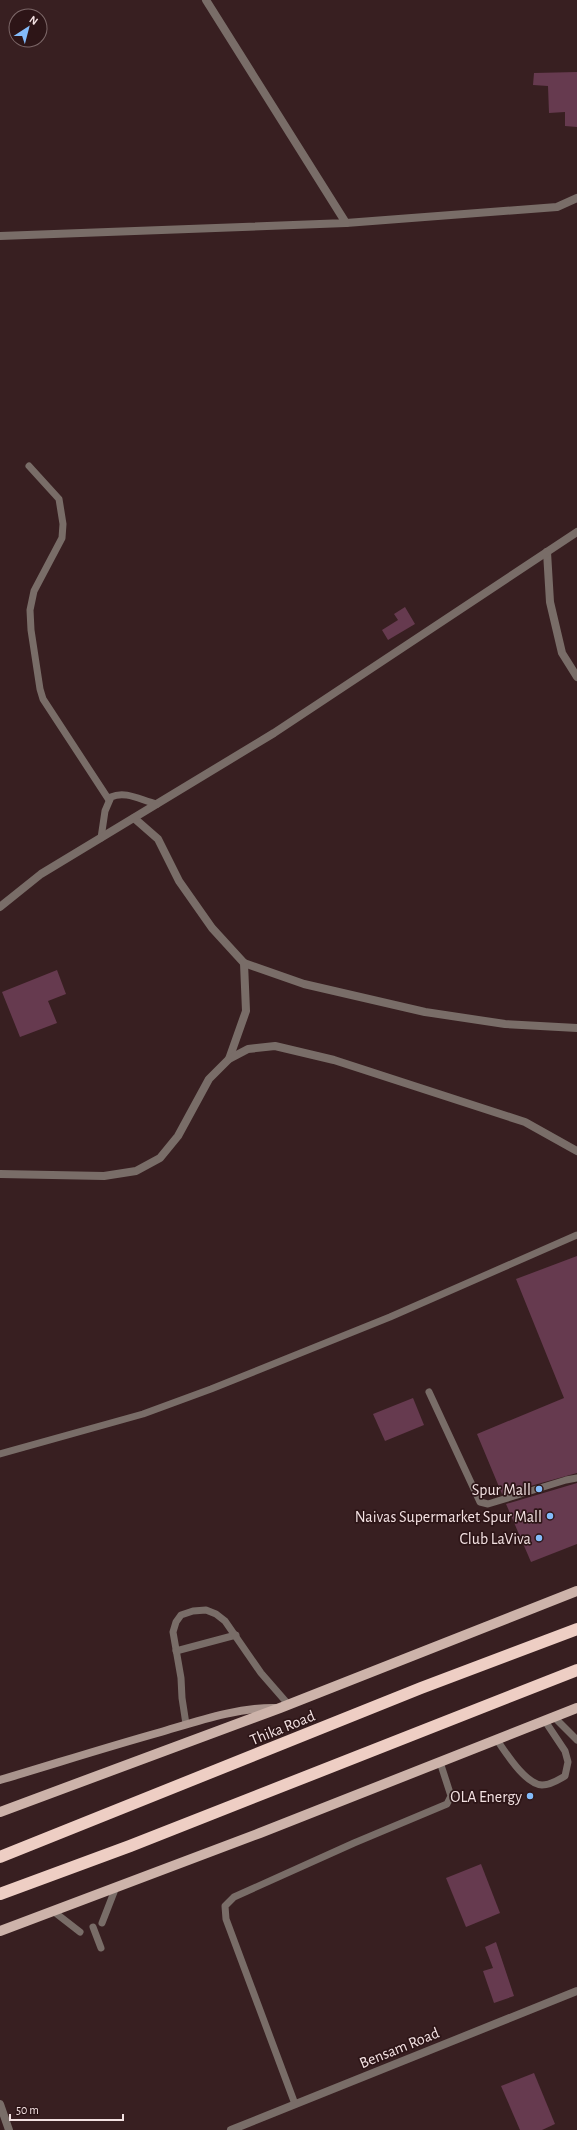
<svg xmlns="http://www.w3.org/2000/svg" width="577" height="2130" font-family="'Alegreya Sans',sans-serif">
<rect width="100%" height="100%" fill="#381f21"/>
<g fill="#663a4f">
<path d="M577 72V127L565 126V112L549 113 548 86 533 85 534 73Z"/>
<path d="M405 607 415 624 388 640 382 630 398 620 394 614Z"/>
<path d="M57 970 66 994 48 1001 57 1023 20 1037 2 992Z"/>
<path d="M577 1256V1473L502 1494 477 1434 564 1398 516 1279Z"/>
<path d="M413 1398 424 1425 385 1441 373 1414Z"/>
<path d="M577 1483V1544L531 1562 506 1504Z"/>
<path d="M481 1864 500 1913 466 1927 446 1878Z"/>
<path d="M496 1942 514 1996 494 2003 483 1971 493 1968 485 1947Z"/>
<path d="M534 2073 555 2124 542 2130H520L501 2086Z"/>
</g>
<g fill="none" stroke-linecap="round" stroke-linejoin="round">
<g stroke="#796d68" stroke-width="7">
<path d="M29 466 59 499 63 524 62 538 34 591 30 610 31 630 40 689 43 699 109 800"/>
<path d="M101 838 105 811 111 797C126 790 142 801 157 804"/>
<path d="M429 1392 480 1502 488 1504 566 1480 577 1478"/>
<path d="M0 1454 143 1414 211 1389 390 1317 577 1235"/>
<path d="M176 1651 236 1635"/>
<path d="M554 1717 577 1740"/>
<path d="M186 1724 182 1698 181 1678 173 1632 176 1622 181 1615 193 1611 206 1610 216 1614 225 1621 261 1673 288 1704"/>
<path d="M497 1740C506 1753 525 1784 542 1785 551 1785 558 1780 565 1776L568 1762 565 1751 545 1721"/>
<path d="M53 1911 80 1932"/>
<path d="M102 1923 116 1887"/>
<path d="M93 1927 101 1948"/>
<path d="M295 2104 226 1919 225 1906 234 1897 354 1843 447 1804 451 1796 440 1762"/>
</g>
<g stroke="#796d68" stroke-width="8">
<path d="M346 223 557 207 577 198"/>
<path d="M0 236 346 223 206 0"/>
<path d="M547 552 550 602 562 653 577 677"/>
<path d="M134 818 158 839 179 881 212 928 244 963 304 984 425 1012 505 1024 577 1028"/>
<path d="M0 907 41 874 274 733 577 532"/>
<path d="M229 1059 246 1011 244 963"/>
<path d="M0 1174 104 1176 136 1171 160 1158 178 1136 209 1079 229 1059 248 1049 275 1046 334 1060 525 1122 577 1151"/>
<path d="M0 2104 9 2130"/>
<path d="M231 2130 577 1991"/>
</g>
<path stroke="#a9948d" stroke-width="8" d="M0 1780C54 1764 107 1747 161 1732 198 1721 238 1707 277 1708"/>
<g stroke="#cdb3aa" stroke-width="10">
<path d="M0 1812 280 1708 577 1591"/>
<path d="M0 1931 260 1833 577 1708"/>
</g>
<g stroke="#eecec4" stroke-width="12">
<path d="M0 1857 421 1688 577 1629"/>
<path d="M0 1894 130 1846 577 1670"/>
</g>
</g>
<g fill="#83bcfb" stroke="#2d1517" stroke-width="1.5">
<circle cx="539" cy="1489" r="4"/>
<circle cx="550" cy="1516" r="4"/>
<circle cx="539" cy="1538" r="4"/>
<circle cx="530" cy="1796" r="4"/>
</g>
<g text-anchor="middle" stroke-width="3.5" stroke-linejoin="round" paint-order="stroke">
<g font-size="16" fill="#f3e1e2" stroke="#2d1517" text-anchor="end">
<text x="531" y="1495">Spur Mall</text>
<text x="542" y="1522">Naivas Supermarket Spur Mall</text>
<text x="531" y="1544">Club LaViva</text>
<text x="522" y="1802">OLA Energy</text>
</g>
<g font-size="16" fill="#f3e1e2" stroke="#2d1517">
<text transform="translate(282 1727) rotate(-22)" y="6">Thika Road</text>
<text transform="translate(399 2047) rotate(-22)" y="6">Bensam Road</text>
</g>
</g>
<g transform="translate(28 28) rotate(36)"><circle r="19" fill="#2d1517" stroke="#7c6768"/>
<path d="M0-3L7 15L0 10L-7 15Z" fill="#83bcfb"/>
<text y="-6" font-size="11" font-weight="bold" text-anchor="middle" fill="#f3e1e2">N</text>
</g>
<path d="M10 2114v6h113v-6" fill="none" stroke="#f3e1e2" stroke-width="2"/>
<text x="16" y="2114" font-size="12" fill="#f3e1e2" stroke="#2d1517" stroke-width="3" paint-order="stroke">50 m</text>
</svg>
